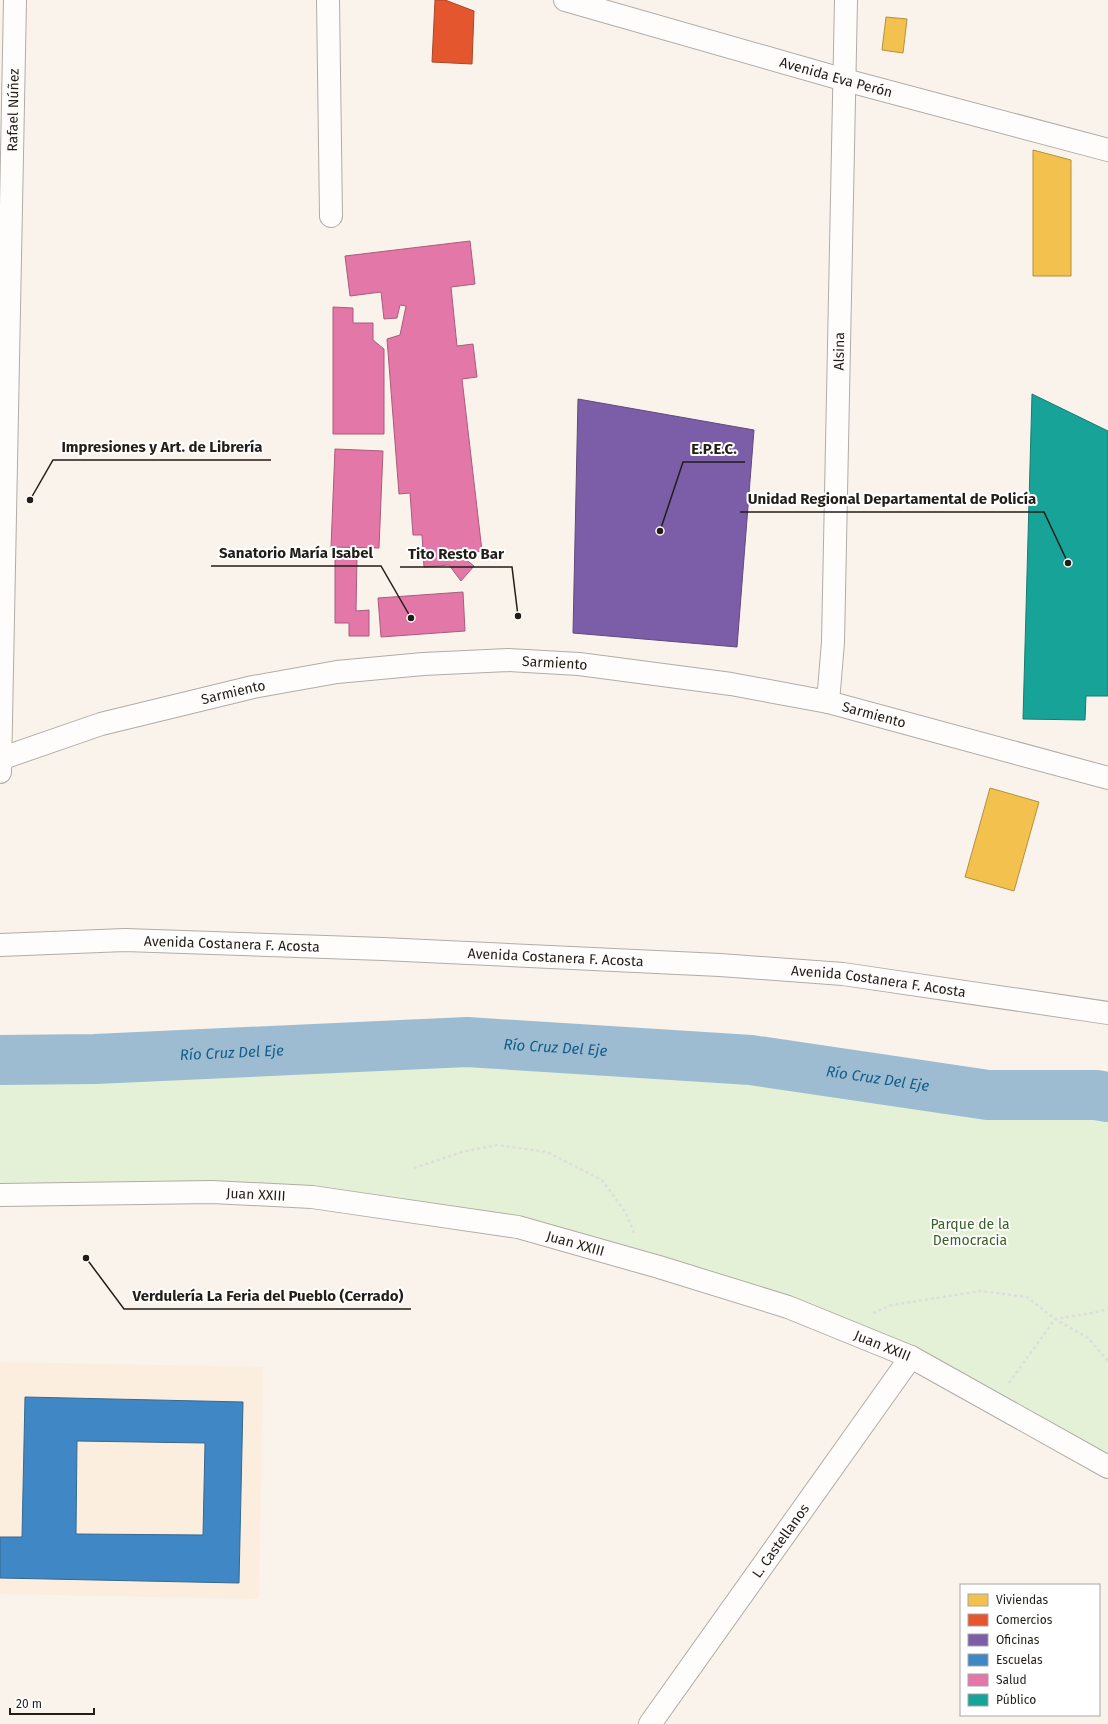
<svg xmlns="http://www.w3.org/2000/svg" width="1108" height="1724" font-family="'Fira Sans',sans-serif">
<rect width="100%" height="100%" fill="#f9f3ec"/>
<path fill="#fbeede" d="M0 1362 263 1367 259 1599 0 1594Z"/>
<path fill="#e4f1d7" d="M467 1042 751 1060 988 1095H1096L1108 1097V1467L911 1356 518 1227 312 1197 0 1195V1060L95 1059Z"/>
<g fill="#f2c14e" stroke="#b4903e">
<path d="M886 17 907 19 903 53 882 50Z"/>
<path d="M1033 150 1071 160V276H1033Z"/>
<path d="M990 788 1039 802 1014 891 965 877Z"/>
</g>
<path fill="#e4572e" stroke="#aa4627" d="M435 0H445L474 11 472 64 432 62Z"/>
<path fill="#7b5ea7" stroke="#604a7c" d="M578 399 754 430 737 647 573 633Z"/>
<path fill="#3f88c5" stroke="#366891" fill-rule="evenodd" d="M25 1397 243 1402 239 1583 0 1578V1537H22ZM77 1441 205 1443 203 1535 76 1534Z"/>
<g fill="#e377a8" stroke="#a95c7c">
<path d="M470 241 475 284 451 287 457 346 473 344 477 377 462 379 482 551 459 554 474 566 461 581 449 565 424 567 422 535H413L410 493 399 494 387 339 400 335 406 306 400 305 397 318 384 319 381 292 350 296 345 256Z"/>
<path d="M333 307 353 308V323H373V340L384 349V434H333Z"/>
<path d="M335 449 383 451 379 548 331 547Z"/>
<path d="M335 556 357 557 356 611 369 610V636H349V623H335Z"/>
<path d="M463 592 465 631 381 637 378 598Z"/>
</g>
<path fill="#17a398" stroke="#1a7b71" d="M1032 394 1108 431V696H1086L1085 720 1023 719Z"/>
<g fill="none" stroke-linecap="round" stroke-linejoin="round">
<path stroke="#9dbcd1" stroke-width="50" id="s1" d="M0 1060 95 1059 467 1042 751 1060 988 1095H1096L1108 1097"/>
<g stroke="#b1aca6" stroke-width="24">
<g id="minor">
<path d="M328 0 331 216"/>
<path id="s2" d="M828 702 833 642 846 0"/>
<path id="s3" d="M0 772 15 0"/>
<path id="s4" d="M0 945 125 940 383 949 720 965 843 974 1108 1013"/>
<path id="s5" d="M0 1195 212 1192 312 1197 518 1227 659 1267 788 1307 911 1357 1108 1467"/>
<path id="s6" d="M650 1724 911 1357"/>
</g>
</g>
<g stroke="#b1aca6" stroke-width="24">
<g id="major">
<path id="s7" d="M565 0 845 80 1108 150"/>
<path id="s8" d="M0 759 101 724 253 687 337 672 423 664 508 660 579 664 731 684 828 702 1108 778"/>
</g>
</g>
<g stroke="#dfdddb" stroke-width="2.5" stroke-dasharray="3 3" stroke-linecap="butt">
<path d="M414 1168 462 1152 497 1145 547 1152 602 1180 626 1213 634 1233"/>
<path d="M873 1313 892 1305 981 1291 1027 1297 1055 1319 1088 1338 1108 1361"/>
<path d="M1009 1383 1055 1319 1092 1313 1108 1309"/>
</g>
<use href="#minor" stroke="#fefdfc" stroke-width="22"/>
<use href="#major" stroke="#fefdfc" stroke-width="22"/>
</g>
<g text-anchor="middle" stroke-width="4" stroke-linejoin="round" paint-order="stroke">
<g font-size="14" fill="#221d17" stroke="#fff">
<text dy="5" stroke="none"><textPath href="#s7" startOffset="282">Avenida Eva Perón</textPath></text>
<text dy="5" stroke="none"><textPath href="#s3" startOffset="662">Rafael Núñez</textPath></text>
<text dy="5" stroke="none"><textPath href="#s2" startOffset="351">Alsina</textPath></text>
<text dy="5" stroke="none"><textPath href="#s8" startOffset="567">Sarmiento</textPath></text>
<text dy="5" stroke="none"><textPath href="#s8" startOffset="243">Sarmiento</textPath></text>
<text dy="5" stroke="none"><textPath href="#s8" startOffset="891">Sarmiento</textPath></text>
<text dy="5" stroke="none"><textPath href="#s4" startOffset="232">Avenida Costanera F. Acosta</textPath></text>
<text dy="5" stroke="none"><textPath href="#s4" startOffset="556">Avenida Costanera F. Acosta</textPath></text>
<text dy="5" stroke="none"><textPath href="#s4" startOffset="880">Avenida Costanera F. Acosta</textPath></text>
<text dy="5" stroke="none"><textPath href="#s5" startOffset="256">Juan XXIII</textPath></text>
<text dy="5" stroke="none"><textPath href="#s5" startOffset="580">Juan XXIII</textPath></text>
<text dy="5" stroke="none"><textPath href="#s5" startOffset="904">Juan XXIII</textPath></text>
<text dy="5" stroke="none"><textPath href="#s6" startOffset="225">L. Castellanos</textPath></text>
</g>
<g font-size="14" fill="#395f23" stroke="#fff">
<text x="970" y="1229">Parque de la<tspan x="970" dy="16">Democracia</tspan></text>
</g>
<g font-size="15" font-style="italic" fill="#115d89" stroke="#fff">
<text dy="5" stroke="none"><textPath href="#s1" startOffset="556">Río Cruz Del Eje</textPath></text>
<text dy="5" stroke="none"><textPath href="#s1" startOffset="232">Río Cruz Del Eje</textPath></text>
<text dy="5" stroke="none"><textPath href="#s1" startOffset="880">Río Cruz Del Eje</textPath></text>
</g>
</g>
<path fill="none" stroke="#221d17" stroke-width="1.5" d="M30 500L53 460H271M660 531L683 462H745M1068 563L1044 512H740M411 618L381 566H211M518 616L512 567H400M86 1258L124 1309H411"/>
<g fill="#221d17" stroke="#fff" stroke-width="1.5">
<circle cx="30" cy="500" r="4"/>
<circle cx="660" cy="531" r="4"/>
<circle cx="1068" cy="563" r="4"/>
<circle cx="411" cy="618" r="4"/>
<circle cx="518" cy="616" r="4"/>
<circle cx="86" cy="1258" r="4"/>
</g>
<g font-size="15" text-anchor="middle" font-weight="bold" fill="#221d17" stroke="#fff" stroke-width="4" stroke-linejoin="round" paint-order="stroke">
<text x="162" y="452">Impresiones y Art. de Librería</text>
<text x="714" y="454">E.P.E.C.</text>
<text x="892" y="504">Unidad Regional Departamental de Policía</text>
<text x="296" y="558">Sanatorio María Isabel</text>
<text x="456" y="559">Tito Resto Bar</text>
<text x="268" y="1301">Verdulería La Feria del Pueblo (Cerrado)</text>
</g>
<rect x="960" y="1584" width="140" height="132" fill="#ffffff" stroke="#a7a5a2"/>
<rect x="968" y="1594" width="20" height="12" fill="#f2c14e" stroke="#a7a5a2"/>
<text x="996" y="1604" font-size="12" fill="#221d17">Viviendas</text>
<rect x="968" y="1614" width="20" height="12" fill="#e4572e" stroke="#a7a5a2"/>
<text x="996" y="1624" font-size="12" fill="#221d17">Comercios</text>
<rect x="968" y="1634" width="20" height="12" fill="#7b5ea7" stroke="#a7a5a2"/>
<text x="996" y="1644" font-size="12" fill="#221d17">Oficinas</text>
<rect x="968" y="1654" width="20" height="12" fill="#3f88c5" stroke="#a7a5a2"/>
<text x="996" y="1664" font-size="12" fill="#221d17">Escuelas</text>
<rect x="968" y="1674" width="20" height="12" fill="#e377a8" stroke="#a7a5a2"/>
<text x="996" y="1684" font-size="12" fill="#221d17">Salud</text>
<rect x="968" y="1694" width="20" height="12" fill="#17a398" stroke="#a7a5a2"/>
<text x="996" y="1704" font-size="12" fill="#221d17">Público</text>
<path d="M10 1708v6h84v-6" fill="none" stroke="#221d17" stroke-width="2"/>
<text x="16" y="1708" font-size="12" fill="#221d17" stroke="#ffffff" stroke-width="3" paint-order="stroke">20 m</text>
</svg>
